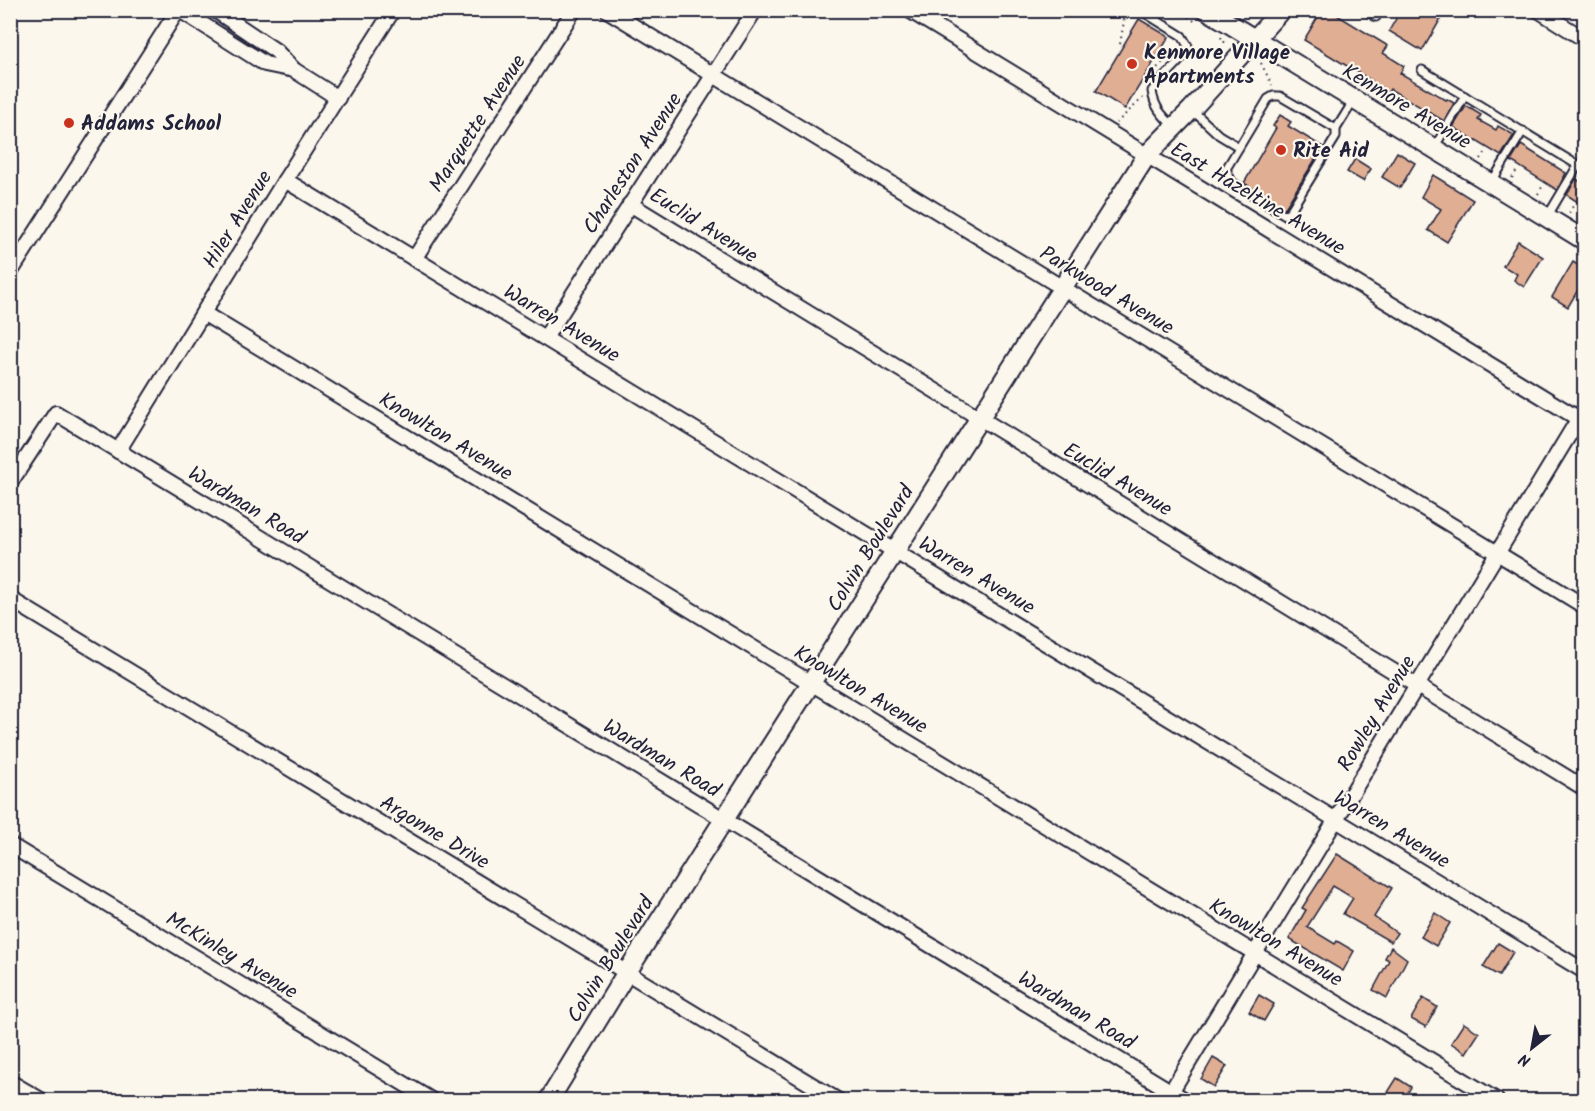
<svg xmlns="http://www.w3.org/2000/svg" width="1595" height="1111" font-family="Kalam,sans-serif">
<rect width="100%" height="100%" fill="#fbf7ec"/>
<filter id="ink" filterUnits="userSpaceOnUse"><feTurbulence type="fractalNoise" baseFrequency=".0167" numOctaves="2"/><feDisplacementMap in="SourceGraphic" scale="12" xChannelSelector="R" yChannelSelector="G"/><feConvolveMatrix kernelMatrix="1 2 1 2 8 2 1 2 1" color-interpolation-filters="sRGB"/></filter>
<g filter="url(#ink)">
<g fill="#e0ae93" stroke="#22223b" stroke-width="1.5">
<path d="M1322 10H1329L1388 46 1383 53 1404 66 1400 73 1446 100 1447 99 1454 103 1444 121 1390 89 1388 93 1371 82 1372 81 1304 40Z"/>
<path d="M1401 10H1446L1422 51 1389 31Z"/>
<path d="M1139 19 1169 37 1125 109 1096 91Z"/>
<path d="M1466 106 1481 115 1478 120 1496 130 1498 126 1514 135 1501 156 1453 127Z"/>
<path d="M1280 115 1291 122 1288 126 1323 147 1285 208 1275 205 1272 208V213L1266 210 1272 206 1270 200 1244 183 1276 128 1273 126Z"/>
<path d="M1521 145 1566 173 1557 190 1511 161Z"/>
<path d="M1397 152 1415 163 1400 188 1382 177Z"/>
<path d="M1355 159 1371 169 1363 181 1347 172Z"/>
<path d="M1433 175 1473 200 1447 242 1428 230 1441 209 1421 197Z"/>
<path d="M1576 179 1584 184V206L1567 195Z"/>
<path d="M1518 241 1543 257 1524 287 1514 280 1517 274 1503 266Z"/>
<path d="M1573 262 1584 269V291L1579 288 1568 307 1552 297Z"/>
<path d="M1337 854 1392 888 1374 917 1397 933 1391 942 1343 914 1353 898 1333 886 1307 927 1335 944 1337 941 1354 951 1343 971 1289 939 1306 910 1302 908Z"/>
<path d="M1435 913 1450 923 1436 946 1421 937Z"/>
<path d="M1498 943 1513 952 1499 976 1483 967Z"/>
<path d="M1391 947 1407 959 1387 998 1373 990 1389 960 1385 958Z"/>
<path d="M1259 995 1274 1004 1264 1021 1249 1012Z"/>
<path d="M1423 998 1437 1007 1426 1027 1411 1019Z"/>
<path d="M1464 1023 1479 1033 1466 1053 1451 1043Z"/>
<path d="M1213 1058 1227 1066 1214 1087 1201 1079Z"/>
<path d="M1397 1078 1411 1087 1403 1101H1391L1385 1097Z"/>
</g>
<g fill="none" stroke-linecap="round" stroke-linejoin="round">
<g stroke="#22223b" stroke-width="11">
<g id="lane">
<path d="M1140 10 1182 36 1188 46C1185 61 1161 77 1152 91 1154 107 1162 115 1173 126"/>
<path d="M1365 10 1376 17 1380 10"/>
<path d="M1422 70 1584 169"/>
<path d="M1192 110 1219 135 1239 147"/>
<path d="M1434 148 1465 96"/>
<path d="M1491 183 1523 131"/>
<path d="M1267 204 1232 182 1226 169 1268 99 1273 96H1280L1336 129"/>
<path d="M1277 210 1287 216 1336 137V129L1354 100"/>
<path d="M1547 217 1578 165"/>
</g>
</g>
<g stroke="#22223b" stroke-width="18">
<g id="street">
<path d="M180 10 265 64 294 70"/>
<path d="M215 10 276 51 294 70 338 98"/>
<path d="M607 10 1584 606"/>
<path d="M909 10 1584 422"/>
<path d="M1538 10 1584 39"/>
<path d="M285 180 1584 971"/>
<path d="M630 204 1584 788"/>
<path d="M414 259 574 10"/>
<path d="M10 273 178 10"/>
<path d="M203 313 1496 1100"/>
<path d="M545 338 755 10"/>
<path d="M118 451 285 180 393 10"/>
<path d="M10 483 56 413 1185 1100"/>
<path d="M10 599 837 1100"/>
<path d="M10 845 431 1100"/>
<path d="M10 1082 41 1100"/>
<path d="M1166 1100 1584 410"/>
</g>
</g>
<g stroke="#22223b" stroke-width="22">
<g id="secondary">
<path d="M1207 10 1584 240"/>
<path d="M549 1100 627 972 1147 155 1191 110 1281 10"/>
</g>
</g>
<g stroke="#22223b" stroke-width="2" stroke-dasharray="1.5 4.5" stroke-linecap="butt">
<path d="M1107 10 1124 21"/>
<path d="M1178 10 1196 22"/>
<path d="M1221 37 1223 42H1227"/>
<path d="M1120 44 1126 10"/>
<path d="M1261 63 1272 85"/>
<path d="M1153 72 1172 53"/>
<path d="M1398 109 1402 102"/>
<path d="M1116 123 1143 98"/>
<path d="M1425 125 1429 118"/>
<path d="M1456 144 1459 138"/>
<path d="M1481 159 1485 153"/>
<path d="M1512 178 1516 172"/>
<path d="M1538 194 1542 187"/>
<path d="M1569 213 1573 206"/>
</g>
<use href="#lane" stroke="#fbf7ec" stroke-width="7"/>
<use href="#street" stroke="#fbf7ec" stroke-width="14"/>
<use href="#secondary" stroke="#fbf7ec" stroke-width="18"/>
</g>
</g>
<g fill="#c8321e" stroke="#fbf7ec" stroke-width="2">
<circle cx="1132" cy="64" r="6"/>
<circle cx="69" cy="123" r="6"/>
<circle cx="1281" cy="150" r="6"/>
</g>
<g text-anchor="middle" stroke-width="4.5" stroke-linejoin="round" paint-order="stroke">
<g font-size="21" font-weight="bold" fill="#22223b" stroke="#fbf7ec" text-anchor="start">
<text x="1144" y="59">Kenmore Village<tspan x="1144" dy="24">Apartments</tspan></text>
<text x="81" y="130">Addams School</text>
<text x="1293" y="157">Rite Aid</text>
</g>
<g font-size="21" fill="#22223b" stroke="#fbf7ec">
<text transform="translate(1407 106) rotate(31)" y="7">Kenmore Avenue</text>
<text transform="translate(477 123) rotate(-57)" y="7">Marquette Avenue</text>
<text transform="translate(632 163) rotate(-57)" y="7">Charleston Avenue</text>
<text transform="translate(1258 198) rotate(31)" y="7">East Hazeltine Avenue</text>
<text transform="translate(237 219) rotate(-58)" y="7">Hiler Avenue</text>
<text transform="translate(704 225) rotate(32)" y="7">Euclid Avenue</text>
<text transform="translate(1107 290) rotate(31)" y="7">Parkwood Avenue</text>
<text transform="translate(562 323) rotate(31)" y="7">Warren Avenue</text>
<text transform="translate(446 436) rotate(31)" y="7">Knowlton Avenue</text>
<text transform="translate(1118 479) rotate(31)" y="7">Euclid Avenue</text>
<text transform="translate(247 505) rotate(31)" y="7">Wardman Road</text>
<text transform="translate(870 548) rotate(-58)" y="7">Colvin Boulevard</text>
<text transform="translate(977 575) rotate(31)" y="7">Warren Avenue</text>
<text transform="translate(861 689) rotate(31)" y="7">Knowlton Avenue</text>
<text transform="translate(1376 713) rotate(-59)" y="7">Rowley Avenue</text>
<text transform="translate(662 758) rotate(31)" y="7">Wardman Road</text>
<text transform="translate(1392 829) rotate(31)" y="7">Warren Avenue</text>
<text transform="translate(435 832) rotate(31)" y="7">Argonne Drive</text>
<text transform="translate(1276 942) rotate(31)" y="7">Knowlton Avenue</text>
<text transform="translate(232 955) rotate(31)" y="7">McKinley Avenue</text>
<text transform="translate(610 959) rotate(-58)" y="7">Colvin Boulevard</text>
<text transform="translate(1077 1010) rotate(31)" y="7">Wardman Road</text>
</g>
</g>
<rect width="1595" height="1111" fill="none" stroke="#fbf7ec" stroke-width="36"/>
<rect x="18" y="18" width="1559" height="1075" fill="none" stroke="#22223b" stroke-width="2" filter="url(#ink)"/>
<g transform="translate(1532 1048) rotate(211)" stroke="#fbf7ec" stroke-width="4.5" paint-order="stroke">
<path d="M0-4.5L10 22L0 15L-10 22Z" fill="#22223b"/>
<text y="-9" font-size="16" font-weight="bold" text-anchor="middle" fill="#22223b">N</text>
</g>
</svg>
